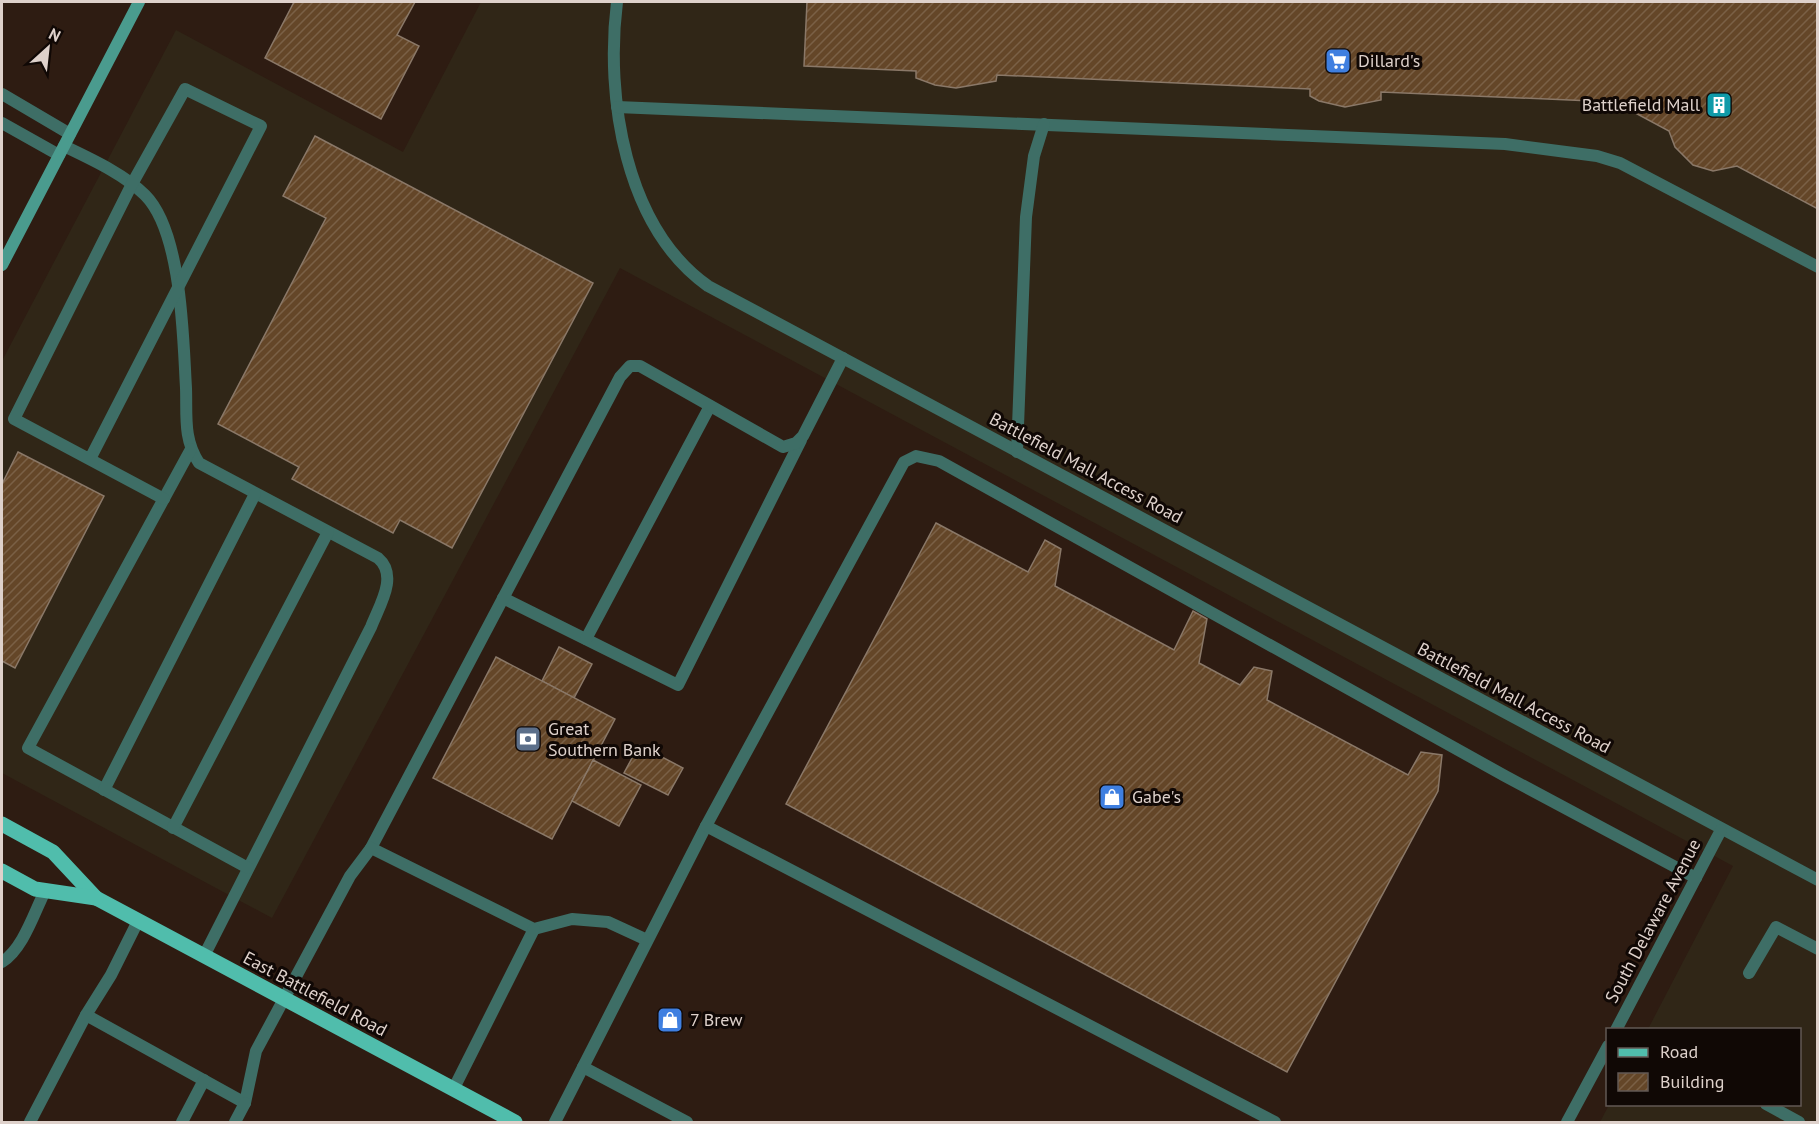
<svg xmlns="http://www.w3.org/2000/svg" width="1819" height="1124" font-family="'PT Sans',sans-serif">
<defs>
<pattern id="building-hatch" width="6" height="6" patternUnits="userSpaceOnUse" patternTransform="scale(1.5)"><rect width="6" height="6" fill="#644628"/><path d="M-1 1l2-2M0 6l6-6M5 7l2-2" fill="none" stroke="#7a6046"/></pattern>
</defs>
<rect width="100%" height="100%" fill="#2e1c12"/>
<path fill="#302617" d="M481 2H1817V1122H1600L1609 1105 1800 1104V1030L1648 1029 1733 866 620 268 272 918 2 773V361L176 30 403 152Z"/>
<g fill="url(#building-hatch)" stroke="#8a7868" stroke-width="1.5">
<path d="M294 2H415L397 35 419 46 381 119 265 58Z"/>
<path d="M807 2H1818V209L1737 166 1713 171 1693 165 1675 147 1669 131 1615 102 1381 92V100L1345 107 1319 101 1310 96V89L997 75 996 81 956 88 935 85 916 78V71L804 66Z"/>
<path d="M315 136 593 283 452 548 400 520 393 533 292 479 299 467 218 424 326 218 283 196Z"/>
<path d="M18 452 104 496 15 668 2 661V484Z"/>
<path d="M936 523 1028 572 1045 540 1061 549 1055 586 1174 650 1193 611 1207 619 1199 663 1240 685 1254 667 1272 671 1267 700 1408 775 1421 752 1442 755 1438 791 1287 1072 786 804Z"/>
<path d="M559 647 592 664 574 698 542 681Z"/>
<path d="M496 657 615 719 552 839 433 778Z"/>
<path d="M639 745 683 768 668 795 624 773Z"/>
<path d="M593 760 641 785 619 826 572 801Z"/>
</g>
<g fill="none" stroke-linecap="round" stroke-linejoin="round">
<g stroke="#3e6e66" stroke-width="12">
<path d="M2 94 70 134"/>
<path d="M2 123 59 155"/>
<path d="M64 146C91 159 124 174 145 195 182 232 183 338 186 388 187 415 183 439 199 463L378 558C399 576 379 606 371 627L204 956"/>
<path d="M191 449 28 748 248 868"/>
<path d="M90 459 261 126 185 89 132 184 14 419 164 499"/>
<path d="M503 598 678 685 801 440"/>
<path d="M586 639 710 406"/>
<path d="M104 790 255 494"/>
<path d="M173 828 328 532"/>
<path d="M371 848 620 377 630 366H640L783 447 796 443 803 436 843 358"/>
<path d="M138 921 111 975 86 1015 245 1103 256 1051 350 876 371 848 534 929 572 919 608 922 647 940"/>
<path d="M2 962C23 949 34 913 45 891"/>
<path d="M1749 973 1776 927 1818 949"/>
<path d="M583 1067 687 1122"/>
<path d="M453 1090 534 929"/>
<path d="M1766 1104 1799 1122"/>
<path d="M30 1122 86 1015"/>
<path d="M182 1122 204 1080"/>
<path d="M235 1122 245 1103"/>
<path d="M555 1122 706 826"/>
<path d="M1275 1122 706 826 904 462 916 456 939 461 1505 776 1696 878"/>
</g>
<g stroke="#3e6e66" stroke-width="12">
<path d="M617 2C605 97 625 227 708 286L839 356 1818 880"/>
<path d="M617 107 1505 144 1597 156 1620 163 1818 267"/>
<path d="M1017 452 1026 217 1034 156 1044 124"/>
<path d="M1616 1030 1721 830"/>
<path d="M1567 1122 1608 1046"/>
</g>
<path stroke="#4a9b8e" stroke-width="12" d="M2 265 139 2"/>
<g stroke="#50bdac" stroke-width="15">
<path d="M2 824 53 852 96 898 515 1122"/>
<path d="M2 871 35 889 96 898"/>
</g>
</g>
<defs>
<g id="supermarket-square" transform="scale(1.35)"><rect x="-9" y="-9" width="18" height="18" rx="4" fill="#3f7fe0" stroke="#100805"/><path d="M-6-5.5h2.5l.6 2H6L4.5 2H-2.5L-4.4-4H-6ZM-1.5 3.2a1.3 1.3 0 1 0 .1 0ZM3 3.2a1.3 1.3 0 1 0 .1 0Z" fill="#fff"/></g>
<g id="building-square" transform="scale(1.35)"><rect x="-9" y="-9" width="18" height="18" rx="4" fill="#0f9aa8" stroke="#100805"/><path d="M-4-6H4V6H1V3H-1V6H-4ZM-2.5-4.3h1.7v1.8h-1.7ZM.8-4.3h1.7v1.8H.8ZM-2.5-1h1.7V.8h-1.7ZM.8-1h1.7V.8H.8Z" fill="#fff"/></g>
<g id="bank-square" transform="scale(1.35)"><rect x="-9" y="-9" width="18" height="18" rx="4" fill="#5c6f8a" stroke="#100805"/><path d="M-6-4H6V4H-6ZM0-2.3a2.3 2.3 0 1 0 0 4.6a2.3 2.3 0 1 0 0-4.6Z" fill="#fff"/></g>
<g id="shop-square" transform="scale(1.35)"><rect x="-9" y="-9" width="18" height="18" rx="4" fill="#3f7fe0" stroke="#100805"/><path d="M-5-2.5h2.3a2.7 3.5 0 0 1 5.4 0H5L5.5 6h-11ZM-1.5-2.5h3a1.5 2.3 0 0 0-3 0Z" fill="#fff"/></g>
</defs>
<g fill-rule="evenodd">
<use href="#supermarket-square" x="1338" y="61"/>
<use href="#building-square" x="1719" y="105"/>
<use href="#bank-square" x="528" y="739"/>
<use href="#shop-square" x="1112" y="797"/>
<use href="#shop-square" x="670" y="1020"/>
</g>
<g text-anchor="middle" stroke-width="6" stroke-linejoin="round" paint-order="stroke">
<g font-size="18" fill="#ded1cb" stroke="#100805" text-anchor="start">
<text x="1358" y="67">Dillard's</text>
<text x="1700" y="111" text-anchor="end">Battlefield Mall</text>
<text x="548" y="735">Great<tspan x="548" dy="21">Southern Bank</tspan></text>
<text x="1132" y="803">Gabe's</text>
<text x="690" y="1026">7 Brew</text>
</g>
<g font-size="18" fill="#ded1cb" stroke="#100805">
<text transform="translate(1086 468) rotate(28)" y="6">Battlefield Mall Access Road</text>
<text transform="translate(1514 698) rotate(28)" y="6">Battlefield Mall Access Road</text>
<text transform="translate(1653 921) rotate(-62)" y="6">South Delaware Avenue</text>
<text transform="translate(315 994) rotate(28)" y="6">East Battlefield Road</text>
</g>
</g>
<rect width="1819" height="1124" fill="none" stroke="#ded1cb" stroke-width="6"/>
<rect x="1606" y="1028" width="195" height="78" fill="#100805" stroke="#625854" stroke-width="1.5"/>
<rect x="1618" y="1048" width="30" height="9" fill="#50bdac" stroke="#625854" stroke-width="1.5"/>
<text x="1660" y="1058" font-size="18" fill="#ded1cb">Road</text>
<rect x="1618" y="1073" width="30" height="18" fill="url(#building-hatch)" stroke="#625854" stroke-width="1.5"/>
<text x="1660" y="1088" font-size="18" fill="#ded1cb">Building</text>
<g transform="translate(48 48) rotate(27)" stroke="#100805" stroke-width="4.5" paint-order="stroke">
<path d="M0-4.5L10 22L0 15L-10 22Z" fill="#ded1cb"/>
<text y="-9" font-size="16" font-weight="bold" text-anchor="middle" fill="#ded1cb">N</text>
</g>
</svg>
